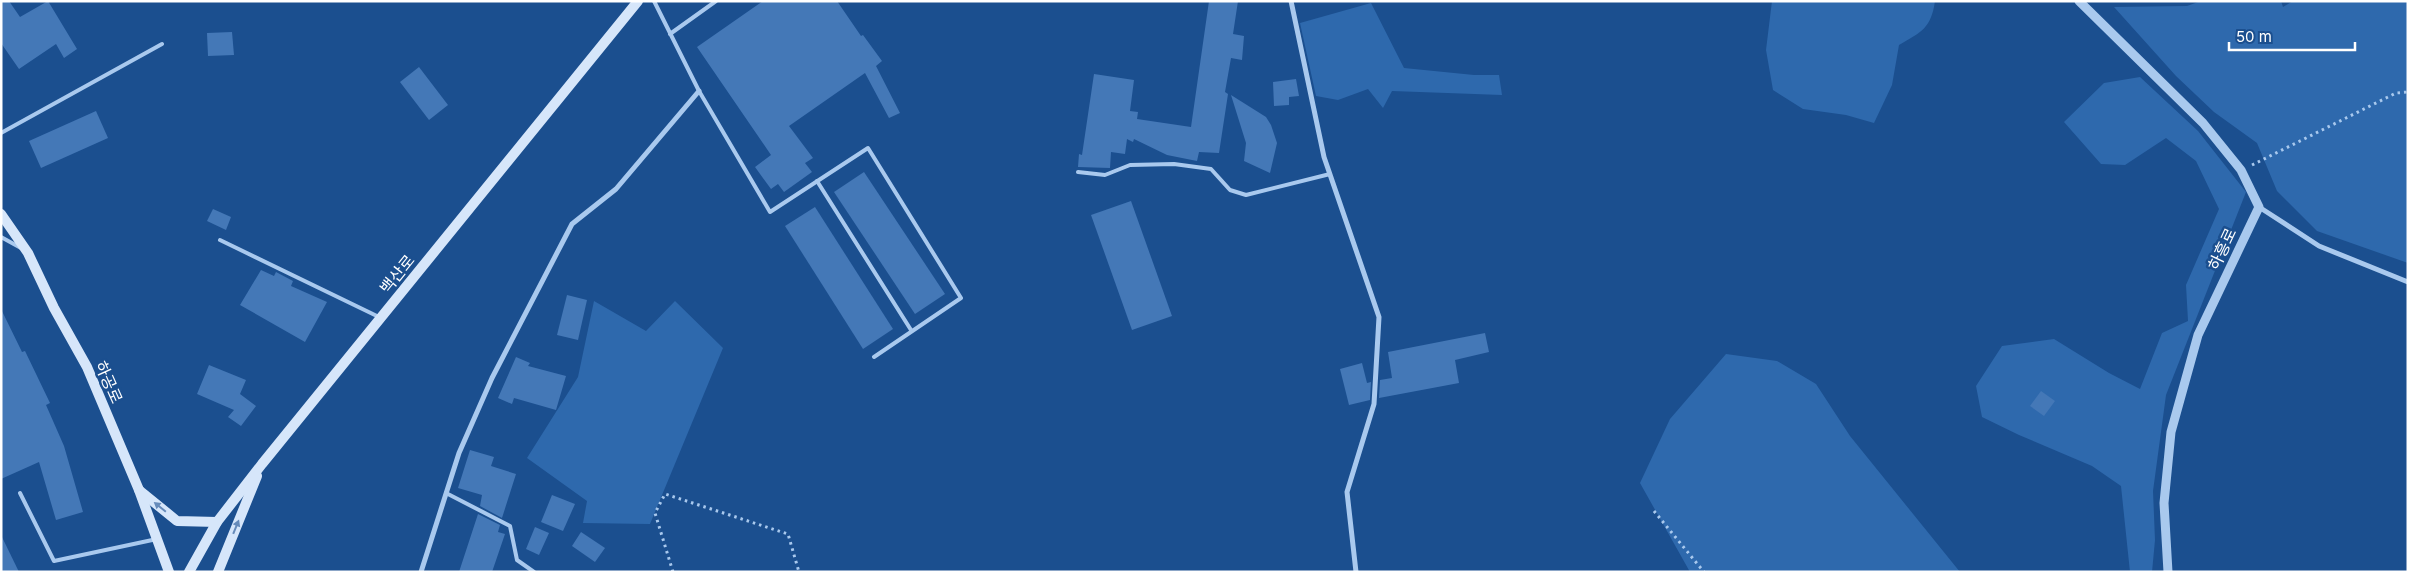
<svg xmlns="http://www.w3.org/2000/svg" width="2409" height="573" font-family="Inter,'Noto Sans KR',sans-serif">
<rect width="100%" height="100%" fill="#1b4f8f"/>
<g fill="#2e69ad">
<path d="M1772 1H1935C1931 29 1921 32 1899 45L1892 85 1874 123 1846 115 1803 109 1773 90 1766 50Z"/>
<path d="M2201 1H2281L2283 7 2293 1H2408V263L2317 231 2277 191 2257 143 2214 112 2176 76 2114 7 2187 6Z"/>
<path d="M1371 3 1404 68 1474 75H1499L1502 95 1392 91 1383 108 1368 89 1338 100 1316 96 1300 23Z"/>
<path d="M2140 77 2198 131 2246 192 2166 395 2153 491 2155 540 2152 572H2130L2121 486 2092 466 2019 435 1982 417 1976 386 2002 346 2054 339 2109 373 2140 389 2162 333 2188 321 2186 285 2219 209 2196 161 2166 138 2125 165 2101 164 2064 122 2104 83Z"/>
<path d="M594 301 646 331 675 301 723 348 650 524 583 523 587 501 527 458 578 377Z"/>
<path d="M1726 354 1777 361 1816 384 1850 436 1960 572H1690L1640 483 1670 419Z"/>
</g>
<g fill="#4478b7">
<path d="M1 1H9L20 17 48 1 77 49 64 58 56 44 19 69 1 43Z"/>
<path d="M763 1H837L861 36 863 35 882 61 876 66 900 113 889 118 865 73 789 126 813 158 805 163 812 172 784 192 778 184 771 189 755 167 771 155 697 47Z"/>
<path d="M1209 1H1238L1233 34 1244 36 1242 60 1231 58 1225 92 1228 94 1219 153 1199 152 1197 161 1167 155 1134 139 1133 142 1127 139 1125 154 1111 152 1110 168 1078 167 1079 154 1082 155 1094 74 1134 80 1130 111 1138 112 1137 119 1191 127Z"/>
<path d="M232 32 234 55 208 56 207 33Z"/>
<path d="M419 67 448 105 429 120 400 82Z"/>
<path d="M1296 79 1299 96 1289 97V105L1274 106 1273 82Z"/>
<path d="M1231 95 1266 117 1271 125 1277 143 1270 173 1244 161 1246 143Z"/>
<path d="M96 111 108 138 41 168 29 141Z"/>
<path d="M864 172 945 294 915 314 834 192Z"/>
<path d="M1131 201 1172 316 1132 330 1091 215Z"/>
<path d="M815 207 893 329 863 349 785 226Z"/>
<path d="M213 209 231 217 226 230 207 221Z"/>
<path d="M261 270 274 276 276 272 293 281 291 286 327 302 305 342 240 305Z"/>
<path d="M567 295 587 300 578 340 557 335Z"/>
<path d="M1 309 22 352 25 351 50 403 46 405 64 446 83 512 56 520 39 462 1 479Z"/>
<path d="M1485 333 1489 352 1455 360 1459 383 1379 398 1380 380 1392 378 1388 352Z"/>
<path d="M516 357 530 363 528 366 566 376 556 410 514 398 512 404 498 398Z"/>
<path d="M1362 363 1367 383 1371 382 1370 400 1349 405 1340 369Z"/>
<path d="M209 365 246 380 240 394 256 406 241 426 228 417 234 410 197 394Z"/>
<path d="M2041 391 2055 401 2044 416 2030 406Z"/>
<path d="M470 450 494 457 491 466 516 474 502 518 480 506 482 495 458 488Z"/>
<path d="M552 495 575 504 563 531 541 522Z"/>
<path d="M478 514 500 525 498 532 505 534 492 572H459Z"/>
<path d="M535 527 549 533 539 555 526 549Z"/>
<path d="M581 532 605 548 595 562 572 546Z"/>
<path d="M1 535 19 572H1Z"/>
</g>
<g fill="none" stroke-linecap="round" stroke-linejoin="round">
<g stroke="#a9c9ee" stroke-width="3" stroke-dasharray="2.5 4" stroke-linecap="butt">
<path d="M2252 165 2396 93 2408 92"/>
<path d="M1654 511 1704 572"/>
<path d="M673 572 655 513 665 494 788 534 799 572"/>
</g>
<g stroke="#a9c9ee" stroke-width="4">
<path d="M654 1 699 91 770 212 868 148 961 298 874 357"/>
<path d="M670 34 716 1"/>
<path d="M1 133 162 44"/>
<path d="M1078 172 1105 175 1130 165 1174 164 1211 169 1230 190 1246 195 1330 174"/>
<path d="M817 181 911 330"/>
<path d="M1 237 21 248"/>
<path d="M220 240 379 317"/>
<path d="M20 493 54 561 157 539"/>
<path d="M446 493 510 526 517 560 534 572"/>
</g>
<g stroke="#a9c9ee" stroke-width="5">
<path d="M1291 1 1324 157 1379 317 1374 404 1347 492 1356 572"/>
<path d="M2259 207 2319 246 2408 282"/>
<path d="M421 572 459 453 492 378 572 224 616 189 699 91"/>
</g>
<path stroke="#a9c9ee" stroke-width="9" d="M2079 1 2203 123 2241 170 2259 207 2198 335 2171 432 2164 503 2168 572"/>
<g stroke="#d6e6fa" stroke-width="10">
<path d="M1 214 28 253 54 308 87 367 139 490 169 572"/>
<path d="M139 490 177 521 217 522"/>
<path d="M189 572 217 522 262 464 638 1"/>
<path d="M218 572 257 476"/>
</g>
</g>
<defs><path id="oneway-solid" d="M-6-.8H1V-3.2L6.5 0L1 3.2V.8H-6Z" transform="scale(1.25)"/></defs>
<g fill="#668bba">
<use href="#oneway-solid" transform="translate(160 507) rotate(-141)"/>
<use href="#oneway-solid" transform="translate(236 527) rotate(-68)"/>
</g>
<g text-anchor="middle" stroke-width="5" stroke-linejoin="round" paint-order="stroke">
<g font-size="16" fill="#fff" stroke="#1b4f8f">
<text transform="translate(2222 249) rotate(-65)" y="6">하흥로</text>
<text transform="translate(397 274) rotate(-51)" y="6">백산로</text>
<text transform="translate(109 382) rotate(66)" y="6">하공로</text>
</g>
</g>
<rect width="2409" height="573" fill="none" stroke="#ffffff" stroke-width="5"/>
<path d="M2229 42v8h126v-8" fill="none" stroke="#ffffff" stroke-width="2.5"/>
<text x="2236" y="42" font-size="15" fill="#ffffff" stroke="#1b4f8f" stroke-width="4" paint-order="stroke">50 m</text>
</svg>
